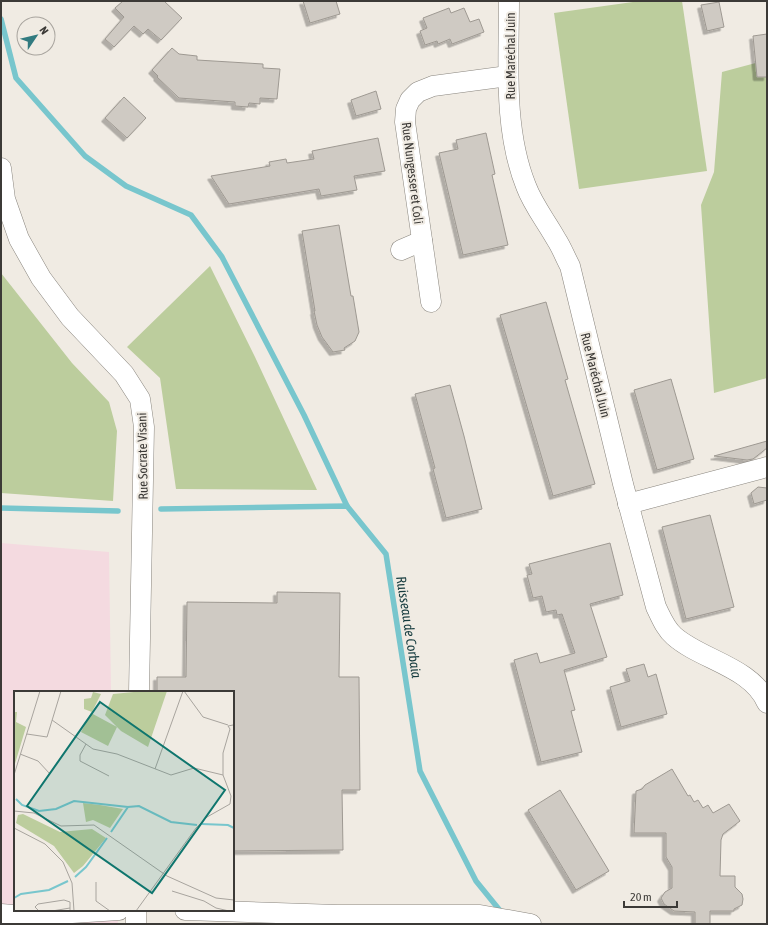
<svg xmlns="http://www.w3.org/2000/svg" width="768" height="925" font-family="'Asap Condensed',sans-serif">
<defs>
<filter id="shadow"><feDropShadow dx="-3.5" dy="3.5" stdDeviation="0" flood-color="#0004"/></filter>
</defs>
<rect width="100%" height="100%" fill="#f0ebe3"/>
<path fill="#f4dae0" d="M1 543 109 552 111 692H15V910H117L118 924H1Z"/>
<g fill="#bccd9d">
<path d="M640 1H682L707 171 579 189 554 13Z"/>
<path d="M767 60V378L714 393 701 205 714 172 722 72Z"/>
<path d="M210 266 255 357 317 490 176 489 160 378 127 347Z"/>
<path d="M1 273 72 363 109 402 117 431 113 501 1 493Z"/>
</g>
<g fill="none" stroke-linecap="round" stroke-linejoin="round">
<g stroke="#78c6cd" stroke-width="5.5">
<path d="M1 19 16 78 85 156 126 186 191 215 222 257 304 415 347 506"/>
<path d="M1 508 118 511"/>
<path d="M161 509 347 506 386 554 420 771 476 881 502 913"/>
</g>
</g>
<g fill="#cfcac3" stroke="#9e9992" filter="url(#shadow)">
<path d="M123 1H164L182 18 161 40 148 29 143 34 134 26 114 47 105 39 124 17 115 8Z"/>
<path d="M303 1H336L340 14 310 23Z"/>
<path d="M719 2 724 27 707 31 701 5Z"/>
<path d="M449 8 451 13 464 8 470 22 479 19 484 32 452 44 450 39 438 44 437 41 425 45 420 31 427 28 423 18Z"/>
<path d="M767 34V77H757L753 36Z"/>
<path d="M172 48 179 54 197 56V60L263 64V68L280 69 277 99 260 98V104L249 103 248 107 235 106V102L179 98 157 77 158 76 152 70Z"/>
<path d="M376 91 381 109 356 116 351 100Z"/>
<path d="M124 97 146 118 127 138 105 118Z"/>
<path d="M486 133 495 174 492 175 508 245 463 255 439 153 458 149 456 140Z"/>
<path d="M378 138 385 171 354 176 357 190 321 196 319 189 229 204 211 176 270 166 269 162 286 159 287 163 314 159 312 151Z"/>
<path d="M339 225 351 296H353L359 332 355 341 344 348 345 350 333 352 322 337 317 325 314 311H315L302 231Z"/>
<path d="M546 302 568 379 565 380 595 484 553 496 500 315Z"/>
<path d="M671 379 694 459 657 470 634 390Z"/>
<path d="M450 385 464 436 482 509 446 518 433 469 435 468 415 394Z"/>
<path d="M767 441V448L753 459 747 460 714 456Z"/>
<path d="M758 487 767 488V500L754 504 751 493Z"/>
<path d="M710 515 734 607 686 619 662 527Z"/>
<path d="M610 543 623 595 590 604 607 657 564 670 575 710 571 711 582 752 541 762 514 660 537 653 540 663 575 653 562 614 557 615 556 610 546 612 542 596 533 598 527 575 532 574 529 564Z"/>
<path d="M277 592 340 593 339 677H359L360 790H342L343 850 233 851V692H157V677H186L187 602 277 603Z"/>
<path d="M644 664 648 677 656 674 667 714 621 727 610 687 630 681 626 669Z"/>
<path d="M672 769 688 796 690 795 694 802 698 800 703 808 708 805 713 813 729 804 740 821 723 834 721 840 720 876H735V887L742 894 743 899 742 905 734 909V911H710V924H695V912L674 911 664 904 661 898 665 892 672 888V867L666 857V833H634L636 791 642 789 645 785Z"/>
<path d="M560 790 609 871 576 890 528 810Z"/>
</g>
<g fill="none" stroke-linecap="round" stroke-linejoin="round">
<g stroke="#89857e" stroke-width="21">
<g id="minor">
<path d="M509 1C509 61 503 129 526 186 533 205 546 221 556 239 562 248 565 257 570 266L623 484 656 607C661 617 665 628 674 636 701 660 752 667 767 703"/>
<path d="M1 168 5 199 19 239 41 278 70 317 124 374 140 399 144 427 139 692"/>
<path d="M401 250 422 241"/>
<path d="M431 302 405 122 406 109 410 100 418 92 433 86 508 76"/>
<path d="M628 504 767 467"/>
<path d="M185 910 337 915H480L531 924"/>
<path d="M1 914 25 916 119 910"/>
<path d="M136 924V910"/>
</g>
</g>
<use href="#minor" stroke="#fff" stroke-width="20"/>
</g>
<g text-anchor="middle" stroke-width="4" stroke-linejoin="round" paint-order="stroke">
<g font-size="13" fill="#3c3a37" stroke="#f0ebe3">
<text transform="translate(510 56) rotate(-90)" y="5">Rue Maréchal Juin</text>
<text transform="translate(413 173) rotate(83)" y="5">Rue Nungesser et Coli</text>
<text transform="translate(596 375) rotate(76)" y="5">Rue Maréchal Juin</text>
<text transform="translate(142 456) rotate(-91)" y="5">Rue Socrate Visani</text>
</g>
<g font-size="14" font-style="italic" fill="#153b3e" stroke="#f0ebe3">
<text transform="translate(409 627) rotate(81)" y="5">Ruisseau de Corbaia</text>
</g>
</g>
<g transform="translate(14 691)">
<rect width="220" height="220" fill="#f0ebe3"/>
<path d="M130 0H153L134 56 107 40 91 24 99 3ZM79 1 87 3 78 21 70 18V8L77 7ZM0 21H3L2 31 12 36 0 76ZM77 22 103 36 94 55 67 41ZM69 112 86 114 109 118 96 137 79 129 72 131ZM9 123 46 141 78 138 92 147 69 175 60 182 40 155 2 132 4 124Z" fill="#bccd9d"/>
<path fill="none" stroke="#78c6cd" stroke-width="2" d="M2 108 8 114 25 120 42 118 60 110 114 116M188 133 214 134 220 137M97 141 114 116 125 115 157 131 183 134M61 186 72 176 93 147M0 207 7 203 35 199 54 190"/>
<path fill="none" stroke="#a8a49e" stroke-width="1" d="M94 0H112M170 0 189 26 214 34M38 29 79 58 103 63 157 84 180 77 209 84M13 43 33 46 47 0M72 53 66 64V70L95 85M6 63 24 70 36 83M141 78 169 0M0 84 26 0M0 120 20 122 47 135 80 134 153 185 202 207 220 209M0 137 31 153 49 171 58 192 60 220M82 191V210L96 220M158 200 190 210 202 217 215 220M25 220 21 216 24 213 50 209 56 211V220M38 220 56 217M122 220 182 137 193 126 216 113 217 105 209 84V62L216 38 214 35 219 34"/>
<path fill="#0f766e" fill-opacity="0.15" stroke="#0f766e" stroke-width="2" d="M86 11 211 99 138 202 13 115Z"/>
<rect width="220" height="220" fill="none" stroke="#3c3a37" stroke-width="2"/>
</g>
<rect width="768" height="925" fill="none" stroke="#3c3a37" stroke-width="4"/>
<g transform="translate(36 36) rotate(55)"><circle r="19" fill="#f0ebe3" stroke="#a8a49e"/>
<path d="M0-3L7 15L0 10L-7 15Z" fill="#327b80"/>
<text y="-6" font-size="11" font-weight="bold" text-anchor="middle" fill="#3c3a37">N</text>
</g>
<path d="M624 901v6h53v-6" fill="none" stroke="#3c3a37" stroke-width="2"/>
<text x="630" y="901" font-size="12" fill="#3c3a37" stroke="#f0ebe3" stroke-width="3" paint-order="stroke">20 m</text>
</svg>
